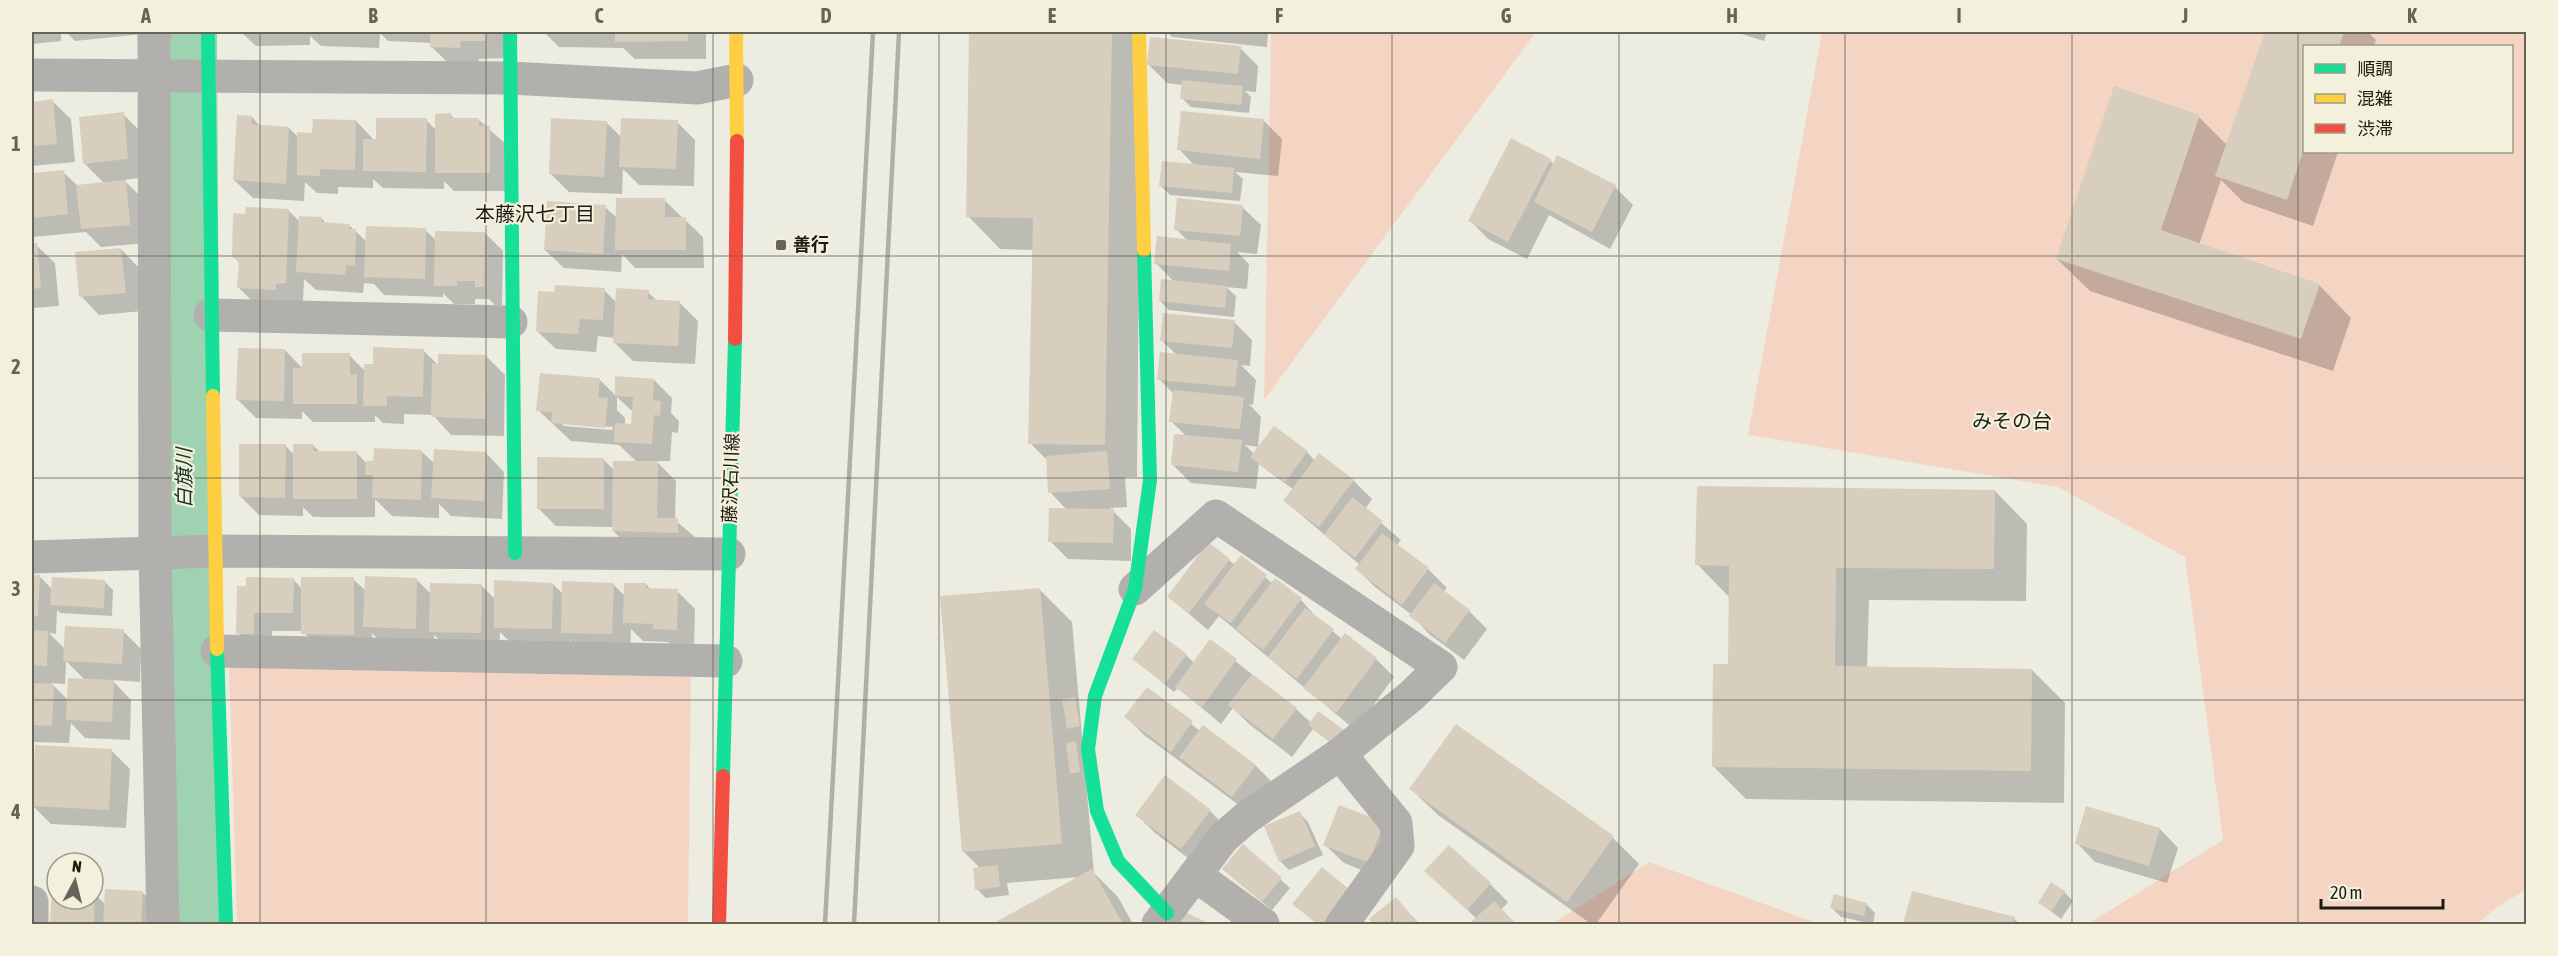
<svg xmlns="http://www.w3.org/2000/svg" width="2558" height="956" font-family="'Asap Condensed','Noto Sans JP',sans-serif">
<rect width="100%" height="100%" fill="#edece1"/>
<g fill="#f4d5c4" fill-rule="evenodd">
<path d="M1271 32H1536L1264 400 1271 45Z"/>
<path d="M1822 32H2526V890L2497 907 2477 924H2088L2223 840 2185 557 2058 487 1748 435ZM2304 46H2512V152H2304Z"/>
<path d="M229 665 691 677 688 924H237Z"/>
<path d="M1649 862 1819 924H1552Z"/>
</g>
<g fill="#0003" fill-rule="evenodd">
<path d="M32 32H61V41L32 44Z"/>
<path d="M66 32H143V34L75 41Z"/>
<path d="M241 32H504V58L479 59 478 65H450L432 47V43L388 41 380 33 379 48 321 46 310 36V45L256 46Z"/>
<path d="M544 32H706V59H635L623 48 559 47Z"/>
<path d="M971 32H1141L1137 477H1125L1127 507 1110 508 1131 529V561L1068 559 1050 541 1067 510 1050 492 1048 461 1030 443 1034 250 1000 249 968 216Z"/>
<path d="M1167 32H1268L1267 47 1172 37Z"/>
<path d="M1735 32H1767L1764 41Z"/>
<path d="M2266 32H2368L2376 40 2374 46H2304V152H2338L2313 226 2243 202 2221 180 2199 245 2319 285 2351 318 2333 371 2090 291 2057 259 2199 117 2227 145Z"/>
<path d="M1240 48 1258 66 1256 92 1245 91 1251 97 1249 113 1191 107 1182 98 1183 85 1167 83 1149 65Z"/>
<path d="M52 101 71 119 75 162 32 166V103Z"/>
<path d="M123 114 141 132 145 177 124 180 144 200 148 243 101 247 86 232 32 237V175L63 172 78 186 105 184 84 163Z"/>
<path d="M451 115 455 120H479L508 146V191H454L444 181V189L383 188 373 179V188L338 187V194L317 193 305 182 304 201 253 198 234 180 252 117 260 126 289 128 299 138 356 121 375 141 426 120 436 130Z"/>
<path d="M1264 121 1282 139 1278 176 1235 172 1243 179 1240 201 1170 195 1161 186 1195 166 1179 149Z"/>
<path d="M606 122 622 138 677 122 695 140 694 186 639 185 623 169 622 194 569 192 550 173Z"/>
<path d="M1550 160 1554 165 1615 187 1633 205 1610 249 1549 215 1527 259 1488 239 1470 220Z"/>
<path d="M664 200 703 237 704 268H635L622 254 621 272 564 268 545 250 605 207 617 218Z"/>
<path d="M1242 207 1261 225 1257 254 1237 252 1249 264 1247 289 1226 287 1236 296 1234 317 1169 310 1160 301 1174 282 1156 263 1188 241 1176 229Z"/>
<path d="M288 210 300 222 321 218 326 223 349 225 367 242 425 230 436 240 485 233 503 251 502 305H495L489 299H475V304H454L443 293V297L384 295 374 284 364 283 363 293 316 290 304 279 303 301 257 306 239 288 240 263 233 257Z"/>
<path d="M32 245H36L55 263 59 306 32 308Z"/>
<path d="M121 249 139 268 143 311 99 315 81 296Z"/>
<path d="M604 290 616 302 648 292 657 301 679 302 698 321 695 364 633 361 614 342 615 338 598 336 596 352 556 349 537 331 556 294Z"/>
<path d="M1234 322 1252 340 1250 366 1241 365 1256 380 1253 405 1249 404 1261 417 1258 447 1245 445 1254 454 1307 452 1315 461 1319 456 1354 481 1372 499 1365 509 1401 540 1397 545 1428 569 1447 588 1443 592 1469 611 1487 629 1464 660 1429 634 1412 615 1375 587 1357 569 1360 565 1285 501 1294 490 1259 464 1256 489 1191 483 1172 464 1186 436 1171 421 1174 394 1159 379 1177 355 1161 340Z"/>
<path d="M285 350 303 369 349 355 365 371 423 350 439 366 487 357 505 375 504 436 451 435 433 415 404 414V424L383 423 375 415V422H313L302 411V419L256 418 238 400Z"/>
<path d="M617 378 654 380 672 398 671 413 679 421 678 433 672 432 670 461H656L676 481 675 520 696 538 632 549 613 531V527L556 526 538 508 604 460 615 471 637 462 619 445 571 441 538 410 599 379 616 396ZM617 397 633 412 632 425H625V418L617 410ZM561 423 613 427 612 430 564 426Z"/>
<path d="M285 445 294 455 313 445 320 452 357 453 366 463 421 451 435 464 486 453 504 472 502 519 451 516 439 504V518L392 516 375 499V517H313L303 507V516L259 515 240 496Z"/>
<path d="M1995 491 2027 524 2026 601 1869 600 1867 668 2032 670 2065 703 2064 803 1746 799 1713 766 1730 666 1729 597 1697 564Z"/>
<path d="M1241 557 1272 583 1301 600 1318 619 1342 639 1376 659 1394 677 1355 730 1219 616 1208 630 1169 597 1229 560 1235 565Z"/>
<path d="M32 576 40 577 52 589 104 581 113 590 112 616 60 613 57 610 56 634 49 633 66 650 123 631 141 649 140 682 112 680 131 700 130 740 85 738 71 723 69 743 32 742ZM66 661 85 680 68 700 51 683 65 684Z"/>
<path d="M293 579 302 589 353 579 366 591 417 580 431 594 482 586 495 599 553 584 564 595 613 584 625 596 646 584 651 590 677 591 695 609 694 647H673L668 642 643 641 631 629 630 652 581 651 570 640V646H514L500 632 499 651 449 649 434 635V646L383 645 372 633V652H321L303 631H272V652L256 651 238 633V588Z"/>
<path d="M1039 589 1072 622 1094 873 1118 897 1133 924H995L1080 877 1007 883 1009 895 986 898 977 889 981 869 963 851Z"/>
<path d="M1210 641 1296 709 1343 752 1313 729 1292 757 1249 724 1233 708 1221 724 1178 688 1174 692 1134 659 1186 655 1194 663Z"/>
<path d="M1147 689 1200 731 1203 727 1256 766 1274 784 1251 814 1144 735 1126 717Z"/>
<path d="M112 751 130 769 126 828 51 824 33 806Z"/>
<path d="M1411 789 1613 838 1639 864 1596 924H1591L1438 815Z"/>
<path d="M2087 808 2160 829 2178 848 2167 883 2095 862 2077 843Z"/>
<path d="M1210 811 1228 829 1200 867 1155 833 1137 815Z"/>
<path d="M1299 813 1308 822 1323 855 1289 870 1280 861Z"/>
<path d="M1383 824 1387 880 1344 863 1325 845Z"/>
<path d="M1243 846 1290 888 1272 910 1233 878Z"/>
<path d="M1322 870 1338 924H1317L1294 904Z"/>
<path d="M1490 884 1508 902 1501 910 1515 924H1471L1477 919 1445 889Z"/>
<path d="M53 891 57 892V899H93L95 894 106 905 142 892 161 911 160 924H52Z"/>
<path d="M1913 892 2014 919 2020 924H1904Z"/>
<path d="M2064 892 2073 901 2061 919 2040 903Z"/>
<path d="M1395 899 1414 918 1419 924H1375L1371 919Z"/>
<path d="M1866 904 1875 913 1873 924 1841 917 1832 908Z"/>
</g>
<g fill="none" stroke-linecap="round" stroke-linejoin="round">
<path stroke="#9fd2b1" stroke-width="72" d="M181 32 184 519 195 924"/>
</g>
<g fill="#d8cebe">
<path d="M430 32H486V41H461L460 48 430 47Z"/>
<path d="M615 32H688V41L615 42Z"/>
<path d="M969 32H1112L1105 445 1028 444 1033 218 966 217Z"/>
<path d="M2265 32H2344L2339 46H2304V148L2287 200 2215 176Z"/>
<path d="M1150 37 1241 46 1238 74 1147 65Z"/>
<path d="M1182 80 1243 86 1241 105 1180 99Z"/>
<path d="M2114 86 2200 115 2161 230 2320 284 2301 339 2056 259Z"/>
<path d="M53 99 57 144 32 146V102Z"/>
<path d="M1181 111 1264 119 1260 159 1177 150Z"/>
<path d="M124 112 128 159 83 164 79 117Z"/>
<path d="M451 113V118H479V126H490V173H435V114Z"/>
<path d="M237 115 252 116V124L289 127 286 184 233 180Z"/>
<path d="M376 118H427L426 172 363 171V139H376Z"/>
<path d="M551 118 607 121 604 177 549 174Z"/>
<path d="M621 118 678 120 676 169 619 167Z"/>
<path d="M313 119 356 120 355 170 320 169V176L297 175V132L312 133Z"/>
<path d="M1511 138 1551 159 1508 242 1468 221Z"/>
<path d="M1557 155 1616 185 1592 232 1534 202Z"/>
<path d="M1162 161 1234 168 1232 193 1159 186Z"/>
<path d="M64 170 68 214 32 218V173Z"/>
<path d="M126 180 130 225 81 229 76 185Z"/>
<path d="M616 198H665V217H686V250H615Z"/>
<path d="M1177 198 1243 205 1240 236 1174 230Z"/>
<path d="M547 201 606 205 603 254 544 250Z"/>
<path d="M246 207 289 209 286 283 276 284V290L237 288 239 261 232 257 233 213 245 214Z"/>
<path d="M299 216 322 217 321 222 349 224V229H356L355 266 346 265 345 275 296 272Z"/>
<path d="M366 226 426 228 425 279 364 277Z"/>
<path d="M435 231 485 232 484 287H475V281H457V286H434Z"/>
<path d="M1157 236 1231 244 1229 271 1154 264Z"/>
<path d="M37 243 41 288 32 289V244Z"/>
<path d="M121 248 126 293 79 297 75 252Z"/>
<path d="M1161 279 1227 286 1225 308 1159 301Z"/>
<path d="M555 285 605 288 603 320 580 319 578 334 536 332 538 291 554 292Z"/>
<path d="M616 288 649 290 648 299 680 301 678 346 613 343Z"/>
<path d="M1163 313 1235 320 1232 348 1160 341Z"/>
<path d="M373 347 424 349 423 397 387 396V406H363L364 364H373Z"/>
<path d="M238 348 285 349 284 401 236 400Z"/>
<path d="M1160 352 1238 360 1235 387 1157 380Z"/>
<path d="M302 353H350V375L357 374V404H293V368H302Z"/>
<path d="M438 354 487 355 486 419 431 417 432 363 438 364Z"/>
<path d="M540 373 600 378 598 397 608 398 605 428 551 423 552 412 536 411Z"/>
<path d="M615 376 654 379 653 400 661 401 660 416 654 415 652 444 614 442 615 423 631 424 633 397 615 396Z"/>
<path d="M1173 390 1244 397 1240 429 1169 422Z"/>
<path d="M1274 426 1308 451 1285 482 1250 457Z"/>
<path d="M1174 434 1242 440 1238 472 1171 465Z"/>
<path d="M239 444H286L285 498 239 497Z"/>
<path d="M293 444H313V451H357V499H293Z"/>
<path d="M374 448 422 450 421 500 372 498 373 475H365L366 461H373Z"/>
<path d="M434 449 487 452 484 501 431 498Z"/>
<path d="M1107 451 1110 489 1048 493 1046 456Z"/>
<path d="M1319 453 1354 480 1319 527 1283 501Z"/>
<path d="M537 457 604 458V509H537Z"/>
<path d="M613 461H658L657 518H678V533L612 531Z"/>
<path d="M1697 486 1995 490 1994 569 1836 568 1835 666 2032 669 2031 771 1712 767 1713 664H1728L1729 566 1695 565Z"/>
<path d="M1352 497 1383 521 1355 558 1324 535Z"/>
<path d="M1049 508 1114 509 1113 543 1048 542Z"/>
<path d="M1382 533 1429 568 1402 605 1355 569Z"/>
<path d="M1208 542 1230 559 1189 613 1167 597Z"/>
<path d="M1241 555 1267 575 1231 623 1204 604Z"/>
<path d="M32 575H40L38 616H32Z"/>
<path d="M365 576 417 578 416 629 363 627Z"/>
<path d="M52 577 105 580 104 608 50 605Z"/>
<path d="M246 577 294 578 293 613H254V634H236L237 586H246Z"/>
<path d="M301 577H354V635L301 634Z"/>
<path d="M1275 578 1302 598 1263 650 1236 629Z"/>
<path d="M494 580 553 583 552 629 494 628Z"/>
<path d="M562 581 614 583 612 634 561 633Z"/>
<path d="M430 583 482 584 481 633 429 632Z"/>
<path d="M624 583H646V588L678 589 677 630 653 629V624L623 623Z"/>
<path d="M1434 583 1470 610 1445 643 1409 616Z"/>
<path d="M1040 588 1062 844 962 852 940 596Z"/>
<path d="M1305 608 1334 629 1297 679 1268 657Z"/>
<path d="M65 626 124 629 122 664 63 661Z"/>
<path d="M32 630 48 631 47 666 32 665Z"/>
<path d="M1154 630 1187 654 1165 684 1132 659Z"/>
<path d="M1345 633 1377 658 1336 713 1303 688Z"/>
<path d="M1210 639 1237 659 1202 707 1175 687Z"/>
<path d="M1252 674 1297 708 1273 739 1228 705Z"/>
<path d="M68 678 114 680 112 722 66 720Z"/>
<path d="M32 683 54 684 52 726 32 725Z"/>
<path d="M1147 687 1193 721 1171 752 1124 717Z"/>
<path d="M1075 697 1080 726 1067 729 1062 699Z"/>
<path d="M1318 711 1344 730 1333 744 1308 725Z"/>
<path d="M1456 724 1614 836 1567 902 1409 789Z"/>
<path d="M1203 725 1256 765 1232 797 1179 757Z"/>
<path d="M1076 741 1080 772 1070 774 1066 743Z"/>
<path d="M35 745 112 749 109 810 32 806Z"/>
<path d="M1165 775 1211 810 1181 849 1135 815Z"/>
<path d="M1339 805 1384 822 1369 863 1323 845Z"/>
<path d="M2086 806 2160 828 2149 866 2075 844Z"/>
<path d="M1300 811 1315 846 1279 862 1264 826Z"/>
<path d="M1243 844 1282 878 1262 902 1222 869Z"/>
<path d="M1449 845 1491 883 1467 910 1424 871Z"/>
<path d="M998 865 1000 887 975 890 973 868Z"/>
<path d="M1322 867 1350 890 1322 924H1318L1292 904Z"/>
<path d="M1092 869 1123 924H992Z"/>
<path d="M2051 882 2065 891 2052 911 2038 903Z"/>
<path d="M105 889 143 891 141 924H103Z"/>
<path d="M52 890H57V899H93V892H95L94 924H50Z"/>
<path d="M1912 891 2015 917 2013 924H1903Z"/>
<path d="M1834 894 1867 903 1864 916 1830 908Z"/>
<path d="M1396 897 1418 924H1373L1369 919Z"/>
<path d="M1494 901 1516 924H1469Z"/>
<path d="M1183 911 1210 924H1176Z"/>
</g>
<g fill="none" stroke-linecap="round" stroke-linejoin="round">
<g stroke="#b1b0ac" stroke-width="33">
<path d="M154 32 155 553 163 924"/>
<path d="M32 75 510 78 697 88 737 80"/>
<path d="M210 315 511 322"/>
<path d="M32 557 215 551 729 554"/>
<path d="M1135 589 1216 516 1441 667 1411 696 1340 754 1246 818 1223 838 1158 924"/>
<path d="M217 651 726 661"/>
<path d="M1340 754 1396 823 1398 846 1342 924"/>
<path d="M1195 875 1263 924"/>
<path d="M32 902V924"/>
</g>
<g stroke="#16e098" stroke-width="14">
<path d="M208 32 213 396"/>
<path d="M510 32 515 553"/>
<path d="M1144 250 1150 480 1135 589 1095 696 1088 749 1097 811 1118 861 1167 913"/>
<path d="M217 649 226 924"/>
<path d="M723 776 735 339"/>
</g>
<g stroke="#ffcf43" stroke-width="14">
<path d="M736 32 737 141"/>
<path d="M1139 32 1144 250"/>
<path d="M213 396 217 649"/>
</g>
<g stroke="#f24e42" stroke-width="14">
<path d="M735 339 737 141"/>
<path d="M719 924 723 776"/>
</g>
<g stroke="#aeafa8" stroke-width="4.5">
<path d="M825 924 873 32"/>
<path d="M854 924 899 32"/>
</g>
</g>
<path fill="none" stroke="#65645b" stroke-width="1.5" stroke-opacity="0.55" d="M260 32V924M486 32V924M713 32V924M939 32V924M1166 32V924M1392 32V924M1619 32V924M1845 32V924M2072 32V924M2298 32V924M32 256H2526M32 478H2526M32 700H2526"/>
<rect fill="#65645b" stroke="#f3f0db" stroke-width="2" x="775" y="239" width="12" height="12" rx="3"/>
<g text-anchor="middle" stroke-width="4.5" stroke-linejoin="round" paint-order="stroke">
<g font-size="18" font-weight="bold" fill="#1c1b13" stroke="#f3f0db" text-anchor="start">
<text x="793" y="251">善行</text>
</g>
<g font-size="18" fill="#1c1b13" stroke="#f3f0db">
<text transform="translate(731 478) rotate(-88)" y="6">藤沢石川線</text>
</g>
<g font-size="20" fill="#1c1b13" stroke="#f3f0db">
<text x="535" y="221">本藤沢七丁目</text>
<text x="2012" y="428">みその台</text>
</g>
<g font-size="20" font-style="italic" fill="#143423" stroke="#f3f0db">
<text transform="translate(184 478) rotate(-90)" y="7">白旗川</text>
</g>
</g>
<rect width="2558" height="956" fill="none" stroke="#f3f0db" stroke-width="66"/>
<rect x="2303" y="45" width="210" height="108" fill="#f3f0db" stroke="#9d9b8b" stroke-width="1.5"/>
<rect x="2315" y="64" width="30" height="9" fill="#16e098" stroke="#9d9b8b" stroke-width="1.5"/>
<text x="2357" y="75" font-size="18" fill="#1c1b13">順調</text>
<rect x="2315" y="94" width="30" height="9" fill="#ffcf43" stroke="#9d9b8b" stroke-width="1.5"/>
<text x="2357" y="105" font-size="18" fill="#1c1b13">混雑</text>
<rect x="2315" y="124" width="30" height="9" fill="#f24e42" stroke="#9d9b8b" stroke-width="1.5"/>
<text x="2357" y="135" font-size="18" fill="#1c1b13">渋滞</text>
<g transform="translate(75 881) rotate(7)"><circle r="28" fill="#f3f0db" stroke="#9d9b8b" stroke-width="1.5"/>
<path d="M0-4.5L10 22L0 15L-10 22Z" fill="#65645b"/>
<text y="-9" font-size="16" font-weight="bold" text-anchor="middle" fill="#1c1b13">N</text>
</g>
<path d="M2321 899v9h122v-9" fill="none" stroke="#1c1b13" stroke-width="3"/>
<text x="2330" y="899" font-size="18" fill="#1c1b13" stroke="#f3f0db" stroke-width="4.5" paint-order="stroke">20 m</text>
<rect x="33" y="33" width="2492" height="890" fill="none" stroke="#65645b" stroke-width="2"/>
<g font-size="20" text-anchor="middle" font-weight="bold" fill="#65645b">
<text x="146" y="23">A</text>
<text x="373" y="23">B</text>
<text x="599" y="23">C</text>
<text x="826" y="23">D</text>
<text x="1052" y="23">E</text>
<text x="1279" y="23">F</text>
<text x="1506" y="23">G</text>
<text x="1732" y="23">H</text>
<text x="1959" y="23">I</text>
<text x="2185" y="23">J</text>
<text x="2412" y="23">K</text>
<text x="16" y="151">1</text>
<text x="16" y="374">2</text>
<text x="16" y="596">3</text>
<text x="16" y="819">4</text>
</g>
</svg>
